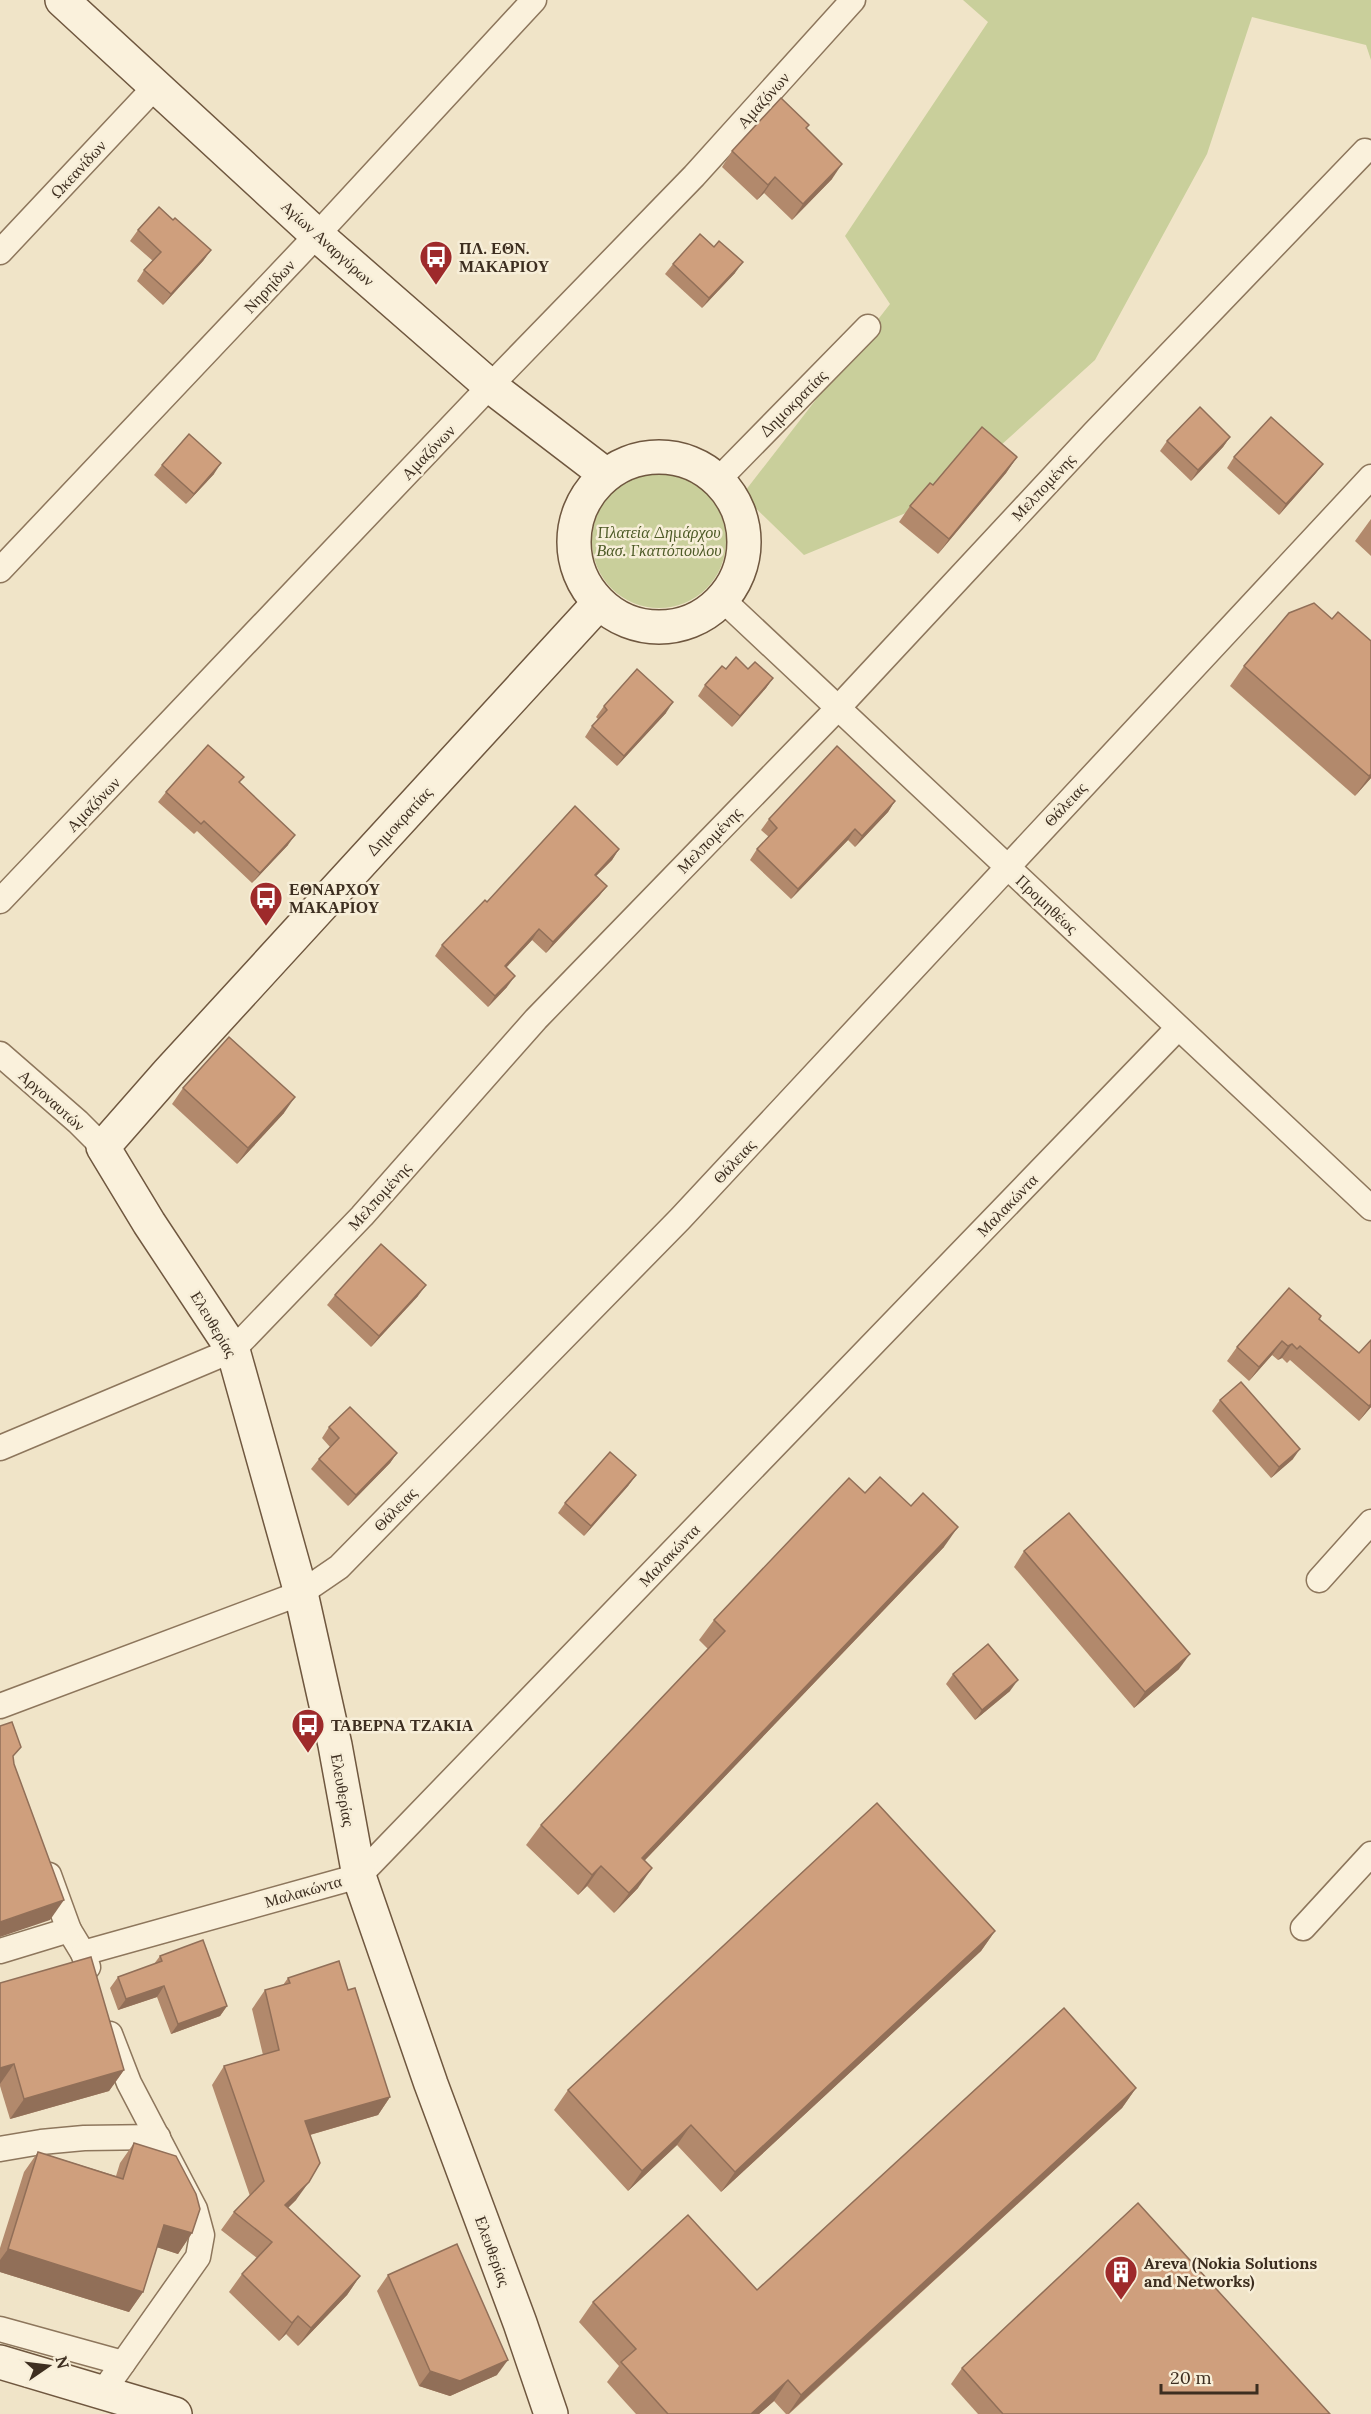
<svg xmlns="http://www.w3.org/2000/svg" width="1371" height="2414" font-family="Lora,serif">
<rect width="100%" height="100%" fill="#f0e4c8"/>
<g fill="#c9cf9b">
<path d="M963 0H1371V60L1366 45 1252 17 1207 154 1095 360 958 484 918 508 804 555 742 495 890 304 845 236 988 22Z"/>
<circle cx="659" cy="541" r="67"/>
</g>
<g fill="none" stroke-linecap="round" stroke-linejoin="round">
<g stroke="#8d765c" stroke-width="27">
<g id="street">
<path d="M0 252 155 87"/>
<path d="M718 480 868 327"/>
<path d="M0 570 317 235 534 0"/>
<path d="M723 600 1371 1208"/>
<path d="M0 901 490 386 694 176 853 0"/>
<path d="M0 1054 78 1122 103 1147"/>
<path d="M0 1448 233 1350 362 1216 536 1019 838 708 1094 433 1365 151"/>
<path d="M1319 1580 1371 1522"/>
<path d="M0 1706 301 1593 339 1567 680 1219 1371 477"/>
<path d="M1303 1928 1371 1854"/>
<path d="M69 1930 83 1953 88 1967"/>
<path d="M0 1951 69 1930 49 1875"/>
<path d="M83 1953 359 1876 1178 1028"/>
<path d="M0 2149 41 2142 84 2138 158 2137"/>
<path d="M0 2329 123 2363"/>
<path d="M102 2393 198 2257 202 2235 195 2209 129 2083 110 2034"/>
</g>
</g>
<g stroke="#6f573f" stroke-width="36">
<g id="secondary">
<path d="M62 0 317 235 490 386 605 474"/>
<circle cx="659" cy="542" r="85"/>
<path d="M0 2362 175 2414"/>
<path d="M551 2414 520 2323 431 2084 359 1876 335 1745 301 1593 233 1350 149 1223 103 1147 168 1073 599 603"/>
</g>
</g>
<use href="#street" stroke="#faf1dc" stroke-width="24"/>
<use href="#secondary" stroke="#faf1dc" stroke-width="33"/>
</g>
<g fill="#b2896c">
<path d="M806 129 832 179 792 220 764 193 757 200 722 167 732 151Z"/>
<path d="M173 220 211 250 203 261 163 305 137 281 144 270 153 261 130 241 138 230Z"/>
<path d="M673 264 735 273 702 308 665 274Z"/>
<path d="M1230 437 1223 447 1191 481 1160 451 1167 441Z"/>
<path d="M1017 457 1006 473 938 554 899 522 910 506 933 485Z"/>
<path d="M1234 457 1323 464 1315 474 1279 515 1227 468Z"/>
<path d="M162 465 214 474 186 504 154 475Z"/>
<path d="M1371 519V556L1355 541Z"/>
<path d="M1289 613 1371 778 1355 796 1230 686 1244 666Z"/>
<path d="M726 669H748L773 678 766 688 732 727 698 696 705 685Z"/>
<path d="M604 706 666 713 617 766 585 737 592 726 598 719 596 717Z"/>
<path d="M240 783 288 845 252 883 197 831 194 834 158 802 166 792Z"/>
<path d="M895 801 888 812 855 847 848 840 791 899 750 860 757 849 769 837 761 830 769 819Z"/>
<path d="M619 849 612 860 596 876 607 886 599 896 546 953 532 940 506 968 507 987 488 1007 435 956 442 945 487 902Z"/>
<path d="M183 1088 284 1113 237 1164 172 1104Z"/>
<path d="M335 1295 418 1296 371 1347 327 1305Z"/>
<path d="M1319 1319 1371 1407 1359 1421 1290 1360 1287 1363 1282 1358 1278 1360 1272 1355 1249 1381 1227 1361 1237 1347Z"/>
<path d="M1220 1400 1293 1459 1271 1478 1212 1411Z"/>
<path d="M329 1427 397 1453 390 1463 348 1506 311 1469 319 1459 330 1447 322 1438Z"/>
<path d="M636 1475 628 1486 584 1536 558 1513 565 1503Z"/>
<path d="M865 1493 944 1547 644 1861 638 1888 614 1913 587 1886 578 1895 526 1845 541 1825 708 1649 699 1640 714 1620Z"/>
<path d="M1024 1551 1179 1669 1134 1708 1014 1567Z"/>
<path d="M953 1674 1010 1691 975 1720 946 1684Z"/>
<path d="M995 1931 981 1951 721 2192 677 2145 628 2191 554 2110 568 2090Z"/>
<path d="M160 1956 227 2006 220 2016 171 2034 157 1997 118 2010 110 1988 118 1977 154 1964Z"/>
<path d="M288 1978 348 1990 390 2097 378 2115 310 2135 296 2200 288 2208 360 2276 347 2295 298 2346 286 2334 279 2341 229 2292 242 2274 257 2258 221 2230 234 2212 250 2196 212 2085 224 2066 263 2055 252 2009 265 1990 283 1985Z"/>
<path d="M0 1983 124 2070 109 2091 10 2119 0 2086Z"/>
<path d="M1136 2088 1122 2108 789 2414H786L774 2401 759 2414H636L607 2382 619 2366 579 2322 593 2302 757 2290Z"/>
<path d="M134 2143 192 2233 178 2254 157 2247 143 2292 129 2312 0 2272V2248L24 2172 38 2152 116 2176 120 2163Z"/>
<path d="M388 2275 497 2375 450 2396 419 2386 377 2291Z"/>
<path d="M962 2368 1330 2414H978L951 2384Z"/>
</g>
<g fill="#916f58">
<path d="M842 164 832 179 792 220 803 204Z"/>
<path d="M775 177 764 193 757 200 768 185Z"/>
<path d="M211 250 203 261 163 305 171 294Z"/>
<path d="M743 262 735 273 702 308 709 298Z"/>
<path d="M1230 437 1223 447 1191 481 1198 470Z"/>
<path d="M1017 457 1006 473 938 554 949 539Z"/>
<path d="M221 463 214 474 186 504 194 494Z"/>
<path d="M1323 464 1315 474 1279 515 1286 504Z"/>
<path d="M773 678 766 688 732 727 740 716Z"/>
<path d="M673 702 666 713 617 766 624 756Z"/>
<path d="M1371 774V778L1355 796Z"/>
<path d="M895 801 888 812 855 847 862 836Z"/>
<path d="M855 829 848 840 791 899 798 889Z"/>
<path d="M295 835 288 845 252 883 260 873Z"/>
<path d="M619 849 612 860 587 885 595 875Z"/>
<path d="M607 886 599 896 546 953 553 942Z"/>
<path d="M539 929 532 940 497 977 505 966Z"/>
<path d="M515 976 507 987 488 1007 495 996Z"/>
<path d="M295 1097 284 1113 237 1164 248 1148Z"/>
<path d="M426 1285 418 1296 371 1347 379 1336Z"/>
<path d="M1282 1341 1272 1355 1249 1381 1259 1367Z"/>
<path d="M1292 1344 1282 1358 1278 1360 1288 1346Z"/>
<path d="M1371 1404V1407L1359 1421Z"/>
<path d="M1300 1449 1293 1459 1271 1478 1279 1467Z"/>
<path d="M397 1453 390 1463 348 1506 356 1495Z"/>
<path d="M636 1475 628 1486 584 1536 591 1526Z"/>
<path d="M958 1527 944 1547 627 1879 642 1858Z"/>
<path d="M1190 1654 1179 1669 1134 1708 1145 1692Z"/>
<path d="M1018 1680 1010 1691 975 1720 982 1710Z"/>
<path d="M601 1866 587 1886 578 1895 592 1875Z"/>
<path d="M652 1868 638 1888 614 1913 629 1893Z"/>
<path d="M64 1900 50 1920 0 1937V1922Z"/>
<path d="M995 1931 981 1951 721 2192 735 2172Z"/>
<path d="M164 1986 157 1997 118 2010 126 1999Z"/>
<path d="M227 2006 220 2016 171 2034 178 2024Z"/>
<path d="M14 2064 0 2084V2068Z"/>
<path d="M124 2070 109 2091 10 2119 24 2099Z"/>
<path d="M1136 2088 1122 2108 788 2414 801 2395Z"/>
<path d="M390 2097 378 2115 292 2140 305 2121Z"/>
<path d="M691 2125 677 2145 628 2191 642 2171Z"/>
<path d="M309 2182 296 2200 272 2223 285 2205Z"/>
<path d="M164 2225 192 2233 178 2254 150 2245Z"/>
<path d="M8 2249 143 2292 129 2312 0 2272V2260Z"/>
<path d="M360 2276 347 2295 298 2346 311 2328Z"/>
<path d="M298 2316 286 2334 279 2341 292 2323Z"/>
<path d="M508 2360 497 2375 450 2396 419 2386 430 2371Z"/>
<path d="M788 2380 774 2401 759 2414H751Z"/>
</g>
<g fill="#cf9f7d" stroke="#916f58" stroke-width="1.5">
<path d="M781 98 809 125 806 128 842 164 803 204 775 177 768 185 732 151Z"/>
<path d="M159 207 173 220 175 218 211 250 171 294 144 270 161 252 138 230Z"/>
<path d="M700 234 714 247 719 241 743 262 709 298 673 264Z"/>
<path d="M1200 407 1230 437 1198 470 1167 441Z"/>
<path d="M1271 417 1323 464 1286 504 1234 457Z"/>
<path d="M982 427 1017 457 949 539 910 506 930 483 933 485Z"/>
<path d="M189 434 221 463 194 494 162 465Z"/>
<path d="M1314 603 1332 619 1338 612 1371 641V774L1369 776 1244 666 1289 613Z"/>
<path d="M736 657 748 669 755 662 773 678 740 716 705 685 722 666 726 669Z"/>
<path d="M637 669 673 702 624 756 592 726 607 710 604 706Z"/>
<path d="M208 745 244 777 239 782 295 835 260 873 204 821 201 824 166 792Z"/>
<path d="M837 746 895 801 862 836 855 829 798 889 757 849 777 828 769 819Z"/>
<path d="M575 806 619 849 595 875 607 886 553 942 539 929 505 966 515 976 495 996 442 945 485 900 487 902Z"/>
<path d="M229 1037 295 1097 248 1148 183 1088Z"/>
<path d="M381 1244 426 1285 379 1336 335 1295Z"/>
<path d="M1289 1288 1321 1316 1319 1319 1359 1353 1371 1340V1404L1369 1406 1300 1346 1297 1349 1292 1344 1288 1346 1282 1341 1259 1367 1237 1347Z"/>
<path d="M1241 1382 1300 1449 1279 1467 1220 1400Z"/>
<path d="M350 1407 397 1453 356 1495 319 1459 339 1438 329 1427Z"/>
<path d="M610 1452 636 1475 591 1526 565 1503Z"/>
<path d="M880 1477 911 1506 923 1493 958 1527 642 1858 652 1868 629 1893 601 1866 592 1875 541 1825 725 1631 714 1620 849 1478 865 1493Z"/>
<path d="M1069 1513 1190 1654 1145 1692 1024 1551Z"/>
<path d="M988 1644 1018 1680 982 1710 953 1674Z"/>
<path d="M12 1722 21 1747 13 1756 14 1764 64 1900 0 1922V1726Z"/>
<path d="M877 1803 995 1931 735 2172 691 2125 642 2171 568 2090Z"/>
<path d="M203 1940 227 2006 178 2024 164 1986 126 1999 118 1977 162 1961 160 1956Z"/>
<path d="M91 1957 124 2070 24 2099 14 2064 0 2068V1983Z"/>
<path d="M339 1961 348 1990 355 1988 390 2097 305 2121 320 2163 309 2182 285 2205 360 2276 311 2328 298 2316 292 2323 242 2274 272 2242 234 2212 264 2181 224 2066 279 2050 265 1990 290 1983 288 1978Z"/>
<path d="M1064 2008 1136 2088 801 2395 788 2380 751 2414H668L621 2362 636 2349 593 2302 688 2215 757 2290Z"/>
<path d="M134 2143 176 2156 196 2194 200 2209 192 2233 164 2225 143 2292 8 2249 38 2152 123 2179Z"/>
<path d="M1138 2203 1330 2414H1003L962 2368Z"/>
<path d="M457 2244 508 2360 460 2381 430 2371 388 2275Z"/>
</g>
<defs>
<g id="bus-pin" transform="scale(1.725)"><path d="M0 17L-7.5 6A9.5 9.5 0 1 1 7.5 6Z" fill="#9e2a2b" stroke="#f7eed8"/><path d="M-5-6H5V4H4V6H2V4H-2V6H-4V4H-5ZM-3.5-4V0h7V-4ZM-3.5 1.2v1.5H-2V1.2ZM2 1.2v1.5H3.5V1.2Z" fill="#fff"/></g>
<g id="building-pin" transform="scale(1.725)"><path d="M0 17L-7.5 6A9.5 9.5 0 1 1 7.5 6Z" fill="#9e2a2b" stroke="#f7eed8"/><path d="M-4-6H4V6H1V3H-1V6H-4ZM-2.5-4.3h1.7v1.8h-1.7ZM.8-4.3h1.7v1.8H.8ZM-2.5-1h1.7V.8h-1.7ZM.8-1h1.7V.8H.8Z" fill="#fff"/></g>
</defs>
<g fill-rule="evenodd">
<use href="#bus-pin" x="436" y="257"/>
<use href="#bus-pin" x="266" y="898"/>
<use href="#bus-pin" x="308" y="1725"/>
<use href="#building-pin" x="1121" y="2272"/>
</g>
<g text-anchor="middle" stroke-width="5" stroke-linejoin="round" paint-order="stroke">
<g font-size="16" fill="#3d2e20" stroke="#f7eed8">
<text transform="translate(763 100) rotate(-48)" y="6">Αμαζόνων</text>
<text transform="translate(78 169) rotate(-47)" y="6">Ωκεανίδων</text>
<text transform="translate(328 243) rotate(42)" y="6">Αγίων Αναργύρων</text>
<text transform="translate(269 286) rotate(-47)" y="6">Νηρηίδων</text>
<text transform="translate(793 403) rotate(-45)" y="6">Δημοκρατίας</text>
<text transform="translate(428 452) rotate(-46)" y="6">Αμαζόνων</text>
<text transform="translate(1043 487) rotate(-47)" y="6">Μελπομένης</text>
<text transform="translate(93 804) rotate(-46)" y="6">Αμαζόνων</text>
<text transform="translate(1065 804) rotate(-47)" y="6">Θάλειας</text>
<text transform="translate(399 821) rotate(-47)" y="6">Δημοκρατίας</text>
<text transform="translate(709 840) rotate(-46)" y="6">Μελπομένης</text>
<text transform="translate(1047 904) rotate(43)" y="6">Προμηθέως</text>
<text transform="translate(52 1100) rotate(42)" y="6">Αργοναυτών</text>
<text transform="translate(734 1161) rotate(-47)" y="6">Θάλειας</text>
<text transform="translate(379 1196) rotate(-48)" y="6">Μελπομένης</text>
<text transform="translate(1007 1205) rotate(-46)" y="6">Μαλακώντα</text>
<text transform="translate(214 1324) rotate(59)" y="6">Ελευθερίας</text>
<text transform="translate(395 1509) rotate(-46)" y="6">Θάλειας</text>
<text transform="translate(669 1555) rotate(-46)" y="6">Μαλακώντα</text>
<text transform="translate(343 1790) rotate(80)" y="6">Ελευθερίας</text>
<text transform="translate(303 1891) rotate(-16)" y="6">Μαλακώντα</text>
<text transform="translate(493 2251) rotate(70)" y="6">Ελευθερίας</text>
</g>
<g font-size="16" font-weight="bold" fill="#3d2e20" stroke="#f7eed8" text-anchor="start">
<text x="459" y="254">ΠΛ. ΕΘΝ.<tspan x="459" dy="18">ΜΑΚΑΡΙΟΥ</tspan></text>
<text x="289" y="895">ΕΘΝΑΡΧΟΥ<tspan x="289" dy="18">ΜΑΚΑΡΙΟΥ</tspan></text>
<text x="331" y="1731">ΤΑΒΕΡΝΑ ΤΖΑΚΙΑ</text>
<text x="1144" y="2269">Areva (Nokia Solutions<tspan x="1144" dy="18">and Networks)</tspan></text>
</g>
<g font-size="16" font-style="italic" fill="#4d5a26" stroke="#f7eed8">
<text x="659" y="538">Πλατεία Δημάρχου<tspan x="659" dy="18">Βασ. Γκαττόπουλου</tspan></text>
</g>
</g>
<g transform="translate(48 2366) rotate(76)" stroke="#f7eed8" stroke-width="4.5" paint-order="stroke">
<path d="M0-4.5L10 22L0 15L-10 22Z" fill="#3d2e20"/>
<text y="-9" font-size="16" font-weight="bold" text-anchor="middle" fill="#3d2e20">N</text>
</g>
<path d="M1161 2384v9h96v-9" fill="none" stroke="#3d2e20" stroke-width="3"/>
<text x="1170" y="2384" font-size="18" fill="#3d2e20" stroke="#f7eed8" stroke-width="4.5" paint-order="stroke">20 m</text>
</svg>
